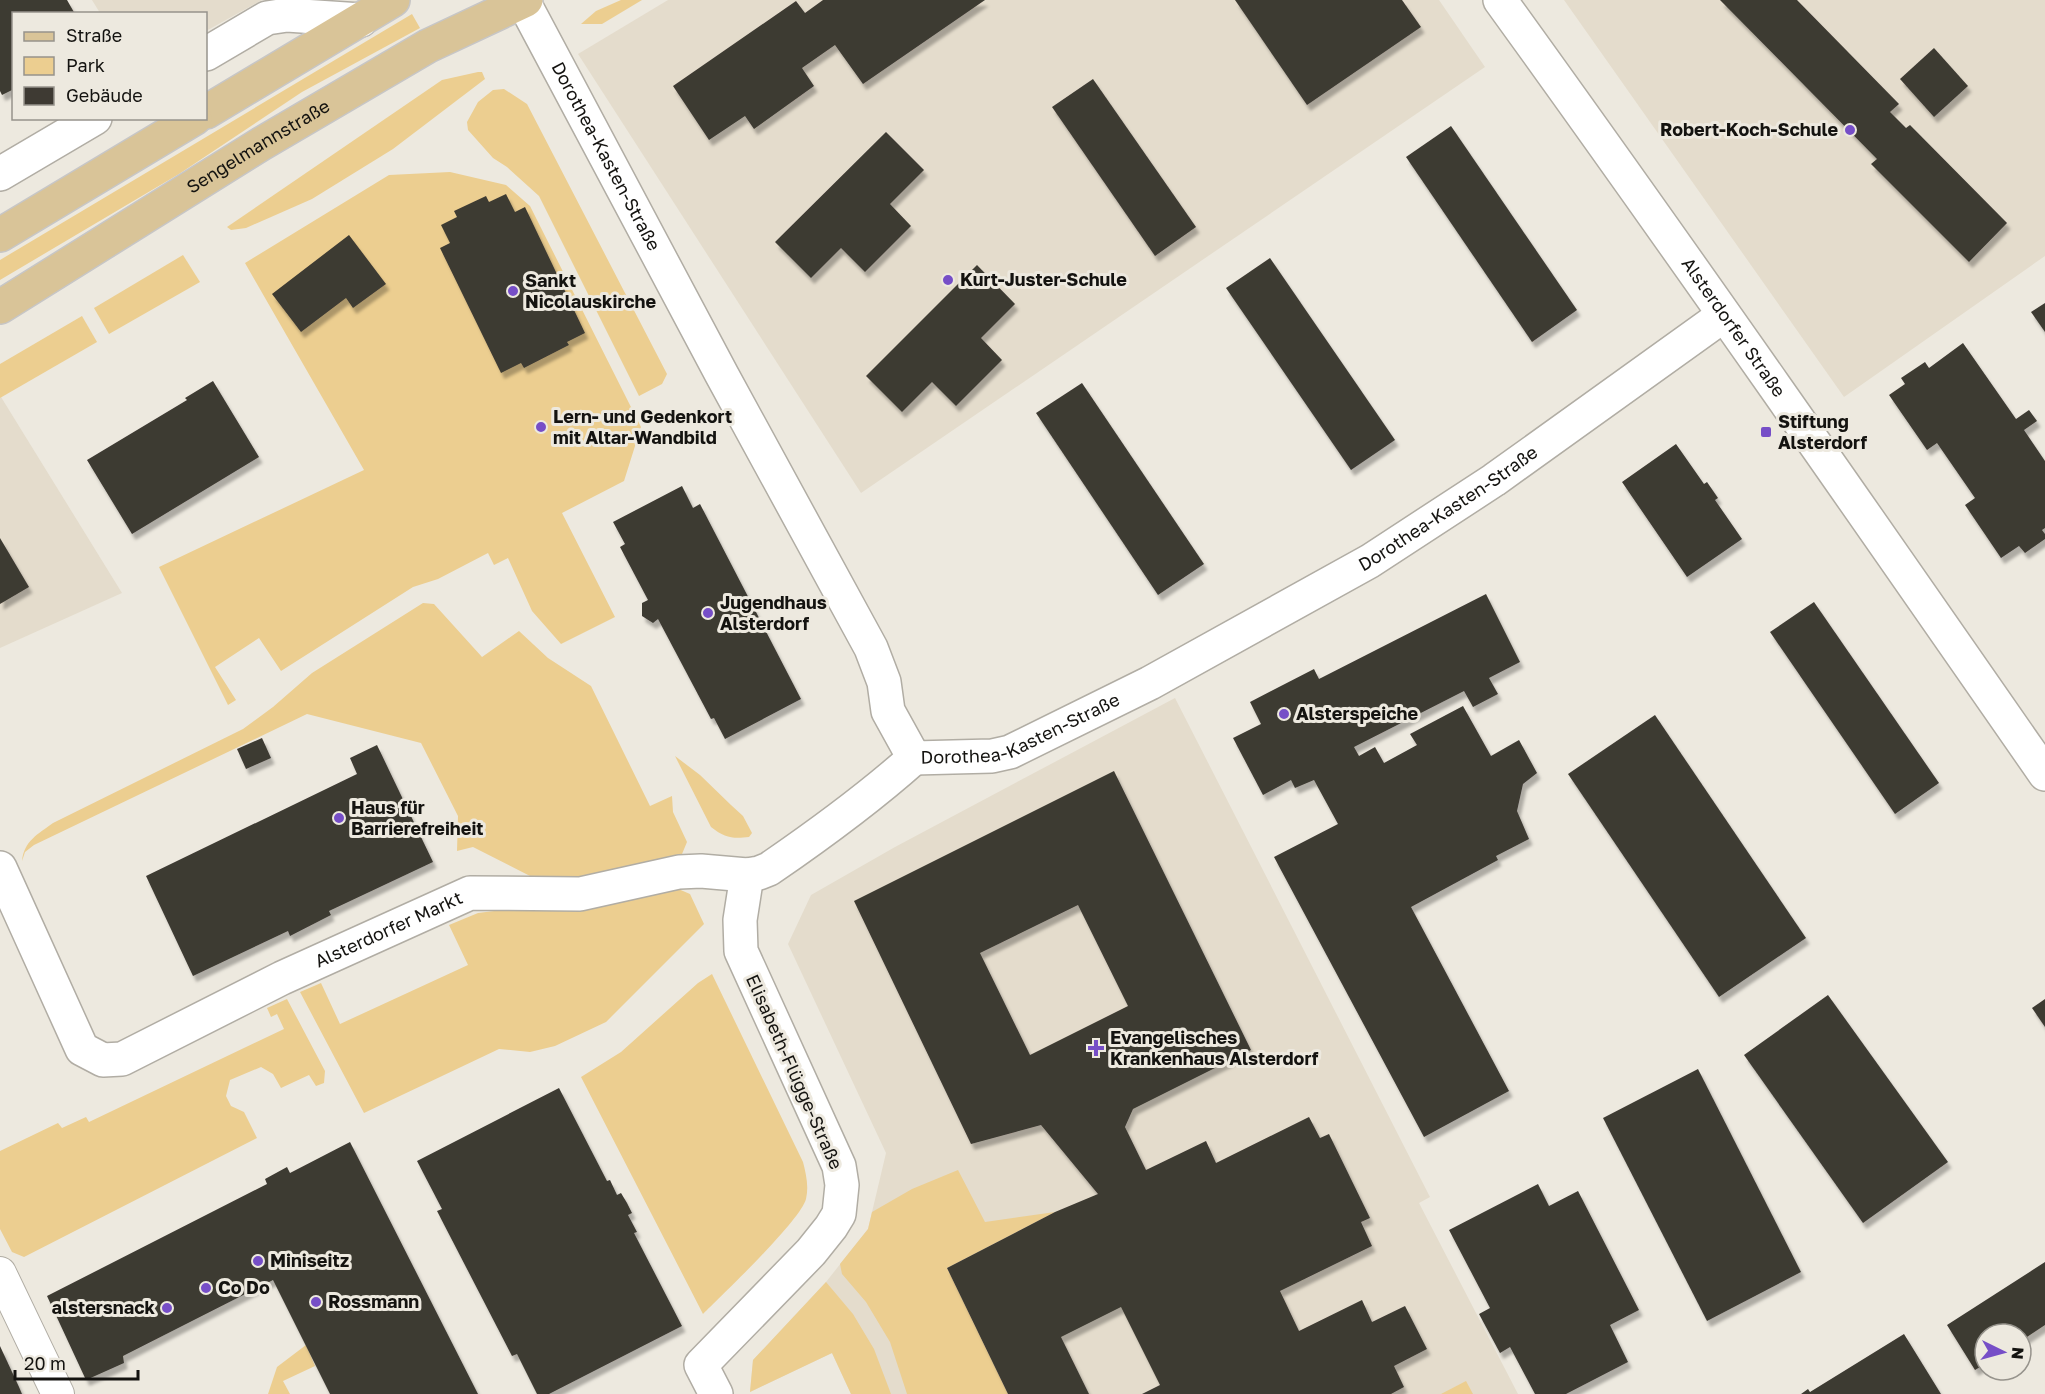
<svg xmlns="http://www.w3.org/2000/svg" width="2045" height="1394" font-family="'Golos Text',sans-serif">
<defs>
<filter id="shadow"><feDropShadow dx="3.5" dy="6" stdDeviation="1.5" flood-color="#0004"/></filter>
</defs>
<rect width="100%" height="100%" fill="#ede9df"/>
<g fill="#e4dccc">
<path d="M92 0H262L206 31V14L100 13Z"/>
<path d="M668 0H1439L1485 67 861 493 578 54Z"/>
<path d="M1564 0H2045V256L1844 397Z"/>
<path d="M1 397 122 593 0 648V398Z"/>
<path d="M1175 698 1430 1197 1419 1203 1518 1394H851L832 1353 750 1392 753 1360 826 1282 868 1229 886 1153 788 944 811 895 895 847Z"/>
</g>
<g fill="#ecce90">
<path d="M621 0H642L602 24H581L596 11Z"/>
<path d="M412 14 420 28 302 92 179 174 0 280V260Z"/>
<path d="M478 72H482L485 79 393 149 312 199 246 228 231 230 227 227 442 80Z"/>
<path d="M504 89 527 104 667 374 662 384 639 396 539 196 507 167 493 158 468 130 467 122 478 102 493 90Z"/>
<path d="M450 172 506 185 530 206 641 427 624 481 562 513 615 617 561 644 532 611 508 558 494 565 488 553 438 579 413 587 281 671 259 638 215 667 236 700 228 705 159 567 364 470 245 263 389 175Z"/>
<path d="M183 255 200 282 109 334 94 308Z"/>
<path d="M82 316 97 342 0 398V364Z"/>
<path d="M423 603 434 604 482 657 519 631 548 658 591 686 650 806 672 796 673 812 687 842 682 854 577 878 532 877 473 847 457 851 458 816 421 743 307 714 34 845 25 852 22 861C24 841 38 834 53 823L243 729 273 707 312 673Z"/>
<path d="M675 756 700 775 731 805 743 816 752 833 749 837C733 839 725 838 711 827Z"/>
<path d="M676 888 690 894 704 924 606 1022 555 1046 530 1052 499 1049 364 1113 300 992 321 983 340 1024 468 965 449 925 478 913Z"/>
<path d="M712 974 803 1162C806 1174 809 1186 806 1199 800 1221 724 1293 703 1314L581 1077 621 1052 698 983Z"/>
<path d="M287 999 325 1071 324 1083 316 1086 309 1075 281 1088 273 1074 261 1067 230 1080 226 1096 231 1106 244 1112 257 1138 24 1257 12 1252 0 1229V1151L58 1123 62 1128 86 1117 89 1122 284 1029 277 1014 271 1017 267 1008Z"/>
<path d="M958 1170 985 1222 1055 1212 947 1268 1008 1394H907L890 1342 866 1302 842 1274 840 1264 868 1229 872 1212 912 1189Z"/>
<path d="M826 1282 853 1314 874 1349 891 1394H851L832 1353 750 1392 753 1360Z"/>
<path d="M306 1345 315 1366 283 1381 290 1394H268L277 1367Z"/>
<path d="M1466 1381 1473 1394H1441Z"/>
</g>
<g fill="#3e3a33" fill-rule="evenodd" filter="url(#shadow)">
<path d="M0 0H67L75 14H14V89L2 95 0 91Z"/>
<path d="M823 0H985L863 84 835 45 802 68 814 86 754 129 745 116 709 140 673 86 796 1 805 13Z"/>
<path d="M1235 0H1402L1421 27 1307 105Z"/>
<path d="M1720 0H1797L1899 104 1890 112 1906 128 1910 125 2007 223 1969 262 1871 164 1877 159Z"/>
<path d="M1934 48 1968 86 1934 117 1900 79Z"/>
<path d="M1093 79 1196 227 1155 256 1052 107Z"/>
<path d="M1451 126 1577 310 1532 342 1406 157Z"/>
<path d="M886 132 924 170 890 204 911 226 865 272 841 248 811 278 775 242Z"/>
<path d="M506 194 515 212 525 207 585 333 567 342 569 345 524 368 521 363 501 373 440 248 450 243 441 225 457 217 454 211 486 196 489 202Z"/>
<path d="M349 235 386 284 353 308 346 298 301 332 272 294Z"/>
<path d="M1270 258 1395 440 1351 470 1226 288Z"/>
<path d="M977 265 1015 304 981 338 1002 360 956 406 932 382 902 412 866 376Z"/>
<path d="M2045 303V332L2031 312Z"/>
<path d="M1963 343 2016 419 2029 410 2037 421 2024 430 2045 461V528L2042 530 2045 534V539L2025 553 2019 546 2001 558 1965 505 1975 498 1937 443 1927 450 1889 395 1905 384 1901 378 1925 362 1929 368Z"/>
<path d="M213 381 259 457 132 534 87 460 187 400 185 398Z"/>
<path d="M1082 383 1204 564 1158 595 1036 413Z"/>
<path d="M1676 444 1704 484 1707 482 1718 498 1715 500 1742 539 1687 577 1622 482Z"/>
<path d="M682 486 693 508 700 504 801 699 725 739 714 718 711 719 658 619 653 623 642 616V603L648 600 620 547 625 544 613 522Z"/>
<path d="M0 538 29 587 0 604Z"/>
<path d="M1486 594 1520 662 1489 678 1498 694 1473 707 1464 691 1354 747 1359 756 1375 747 1384 763 1417 745 1410 734 1463 706 1491 756 1519 740 1537 773 1523 784 1517 811 1529 839 1496 856 1498 860 1411 907 1509 1091 1424 1137 1274 857 1338 824 1314 780 1295 788 1291 780 1263 795 1233 738 1261 724 1250 702 1314 669 1319 679Z"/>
<path d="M1814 602 1939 783 1895 814 1770 632Z"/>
<path d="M1655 715 1806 938 1719 997 1568 774Z"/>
<path d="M262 738 271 758 246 769 237 749Z"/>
<path d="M377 745 433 862 329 911 331 915 290 936 288 931 193 976 146 876 357 774 350 758Z"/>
<path d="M1114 771 1251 1050 1133 1109 1125 1127 1146 1170 1206 1141 1216 1163 1309 1117 1320 1138 1329 1134 1370 1218 1361 1222 1372 1246 1280 1291 1299 1331 1362 1300 1372 1322 1405 1306 1427 1349 1394 1366 1404 1387 1391 1394H1142L1160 1385 1121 1307 1061 1337 1089 1394H1008L947 1268 1055 1212 1098 1194 1041 1125 971 1144 854 901ZM1078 905 1128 1006 1030 1055 980 953Z"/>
<path d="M1828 995 1948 1162 1863 1223 1744 1055Z"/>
<path d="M2045 999V1027L2032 1008Z"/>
<path d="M1698 1069 1801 1272 1707 1321 1603 1118Z"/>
<path d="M559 1088 607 1181 610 1180 617 1195 621 1193 627 1203 632 1213 628 1215 637 1232 634 1233 682 1326 549 1394H537L517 1354 512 1356 437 1211 442 1209 417 1161Z"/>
<path d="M350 1142 478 1394H330L273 1280 123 1356 124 1363 86 1380 47 1296 267 1184 265 1179 287 1167 290 1173Z"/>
<path d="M1538 1184 1549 1206 1578 1191 1639 1310 1610 1325 1628 1362 1566 1394H1535L1510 1347 1500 1353 1479 1314 1490 1308 1449 1230Z"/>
<path d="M2045 1262V1325L2021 1341V1334H1985V1364L1975 1370 1947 1325Z"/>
<path d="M1904 1334 1941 1394H1801L1808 1389 1810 1392Z"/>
<path d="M0 1346 19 1387 22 1394H0Z"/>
</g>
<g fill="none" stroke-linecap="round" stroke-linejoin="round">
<g stroke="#b1ada4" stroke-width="34">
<path id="pedestrian" d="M0 1273 58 1394"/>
</g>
<g stroke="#b1ada4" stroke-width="36">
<g id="minor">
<path id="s1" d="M523 1 722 375 871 648 884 682 888 711 914 758"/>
<path d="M206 54 267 18 287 15 361 20"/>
<path d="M0 174 95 118"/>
<path id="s2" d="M914 758 992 756 1010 752 1150 683 1370 561 1494 480 1724 315"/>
<path id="s3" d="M0 868 82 1049 103 1060 122 1059 282 978 470 893 580 894 679 872 701 871 747 875 759 873 769 869C820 834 867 800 914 758"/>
<path d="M716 1394 701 1365 811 1252 831 1227 839 1214 842 1185 839 1166 741 951 740 920 747 875"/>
</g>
</g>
<g stroke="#b1ada4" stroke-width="36">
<g id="tertiary">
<path id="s4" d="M1500 0C1685 256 1865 515 2045 774"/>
</g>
</g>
<g stroke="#c7c6c6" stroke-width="36">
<g id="primary">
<path d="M206 112 393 0"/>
<path d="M0 235 195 118"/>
<path id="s5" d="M0 307 261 144 428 46 526 0"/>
</g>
</g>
<use href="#pedestrian" stroke="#fff" stroke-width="32"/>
<use href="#minor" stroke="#fff" stroke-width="33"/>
<use href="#tertiary" stroke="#fff" stroke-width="33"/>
<use href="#primary" stroke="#d9c498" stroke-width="33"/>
</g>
<g fill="#764ec7" stroke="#ede9df" stroke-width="2">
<circle cx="1850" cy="130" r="6"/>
<circle cx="948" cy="280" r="6"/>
<circle cx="513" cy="291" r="6"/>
<circle cx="541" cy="427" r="6"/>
<rect x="1760" y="426" width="12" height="12" rx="3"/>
<circle cx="708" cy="613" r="6"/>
<circle cx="1284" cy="714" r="6"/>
<circle cx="339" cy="818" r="6"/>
<path d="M1093 1039h6v6h6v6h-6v6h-6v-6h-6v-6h6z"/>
<circle cx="258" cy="1261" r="6"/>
<circle cx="206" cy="1288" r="6"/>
<circle cx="316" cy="1302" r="6"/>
<circle cx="167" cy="1308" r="6"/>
</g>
<g text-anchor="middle" stroke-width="6" stroke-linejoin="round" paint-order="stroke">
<g font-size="18" font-weight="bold" fill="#141310" stroke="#ede9df" text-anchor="start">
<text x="1838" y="136" text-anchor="end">Robert-Koch-Schule</text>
<text x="960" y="286">Kurt-Juster-Schule</text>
<text x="525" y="287">Sankt<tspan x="525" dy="21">Nicolauskirche</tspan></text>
<text x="553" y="423">Lern- und Gedenkort<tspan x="553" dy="21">mit Altar-Wandbild</tspan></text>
<text x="1778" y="428">Stiftung<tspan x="1778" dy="21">Alsterdorf</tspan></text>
<text x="720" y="609">Jugendhaus<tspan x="720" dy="21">Alsterdorf</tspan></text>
<text x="1296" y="720">Alsterspeiche</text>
<text x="351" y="814">Haus für<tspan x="351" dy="21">Barrierefreiheit</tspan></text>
<text x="1110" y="1044">Evangelisches<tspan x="1110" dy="21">Krankenhaus Alsterdorf</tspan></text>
<text x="270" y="1267">Miniseitz</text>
<text x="218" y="1294">Co Do</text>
<text x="328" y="1308">Rossmann</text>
<text x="155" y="1314" text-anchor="end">alstersnack</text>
</g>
<g font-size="18" fill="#141310" stroke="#ede9df">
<text dy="6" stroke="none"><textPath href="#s5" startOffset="304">Sengelmannstraße</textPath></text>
<text dy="6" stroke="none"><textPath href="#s1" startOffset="176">Dorothea-Kasten-Straße</textPath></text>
<text dy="6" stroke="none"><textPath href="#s4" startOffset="402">Alsterdorfer Straße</textPath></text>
<text dy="6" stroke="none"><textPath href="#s2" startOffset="598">Dorothea-Kasten-Straße</textPath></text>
<text dy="6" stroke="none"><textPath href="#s2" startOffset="112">Dorothea-Kasten-Straße</textPath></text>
<text dy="6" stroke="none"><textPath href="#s3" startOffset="538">Alsterdorfer Markt</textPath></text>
<text transform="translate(794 1072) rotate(66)" y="6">Elisabeth-Flügge-Straße</text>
</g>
</g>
<rect x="12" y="12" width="195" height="108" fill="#ede9df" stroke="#96938c" stroke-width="1.5"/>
<rect x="24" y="32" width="30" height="9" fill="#d9c498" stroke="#96938c" stroke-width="1.5"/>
<text x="66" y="42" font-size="18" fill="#141310">Straße</text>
<rect x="24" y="57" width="30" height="18" fill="#ecce90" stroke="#96938c" stroke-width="1.5"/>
<text x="66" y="72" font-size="18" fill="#141310">Park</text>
<rect x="24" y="87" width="30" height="18" fill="#3e3a33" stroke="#96938c" stroke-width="1.5"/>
<text x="66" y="102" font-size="18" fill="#141310">Gebäude</text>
<g transform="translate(2003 1352) rotate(95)"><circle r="28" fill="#ede9df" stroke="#96938c" stroke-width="1.5"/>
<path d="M0-4.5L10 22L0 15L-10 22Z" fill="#764ec7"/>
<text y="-9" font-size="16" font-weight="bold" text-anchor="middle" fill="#141310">N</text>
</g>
<path d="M15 1370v9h123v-9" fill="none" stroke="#141310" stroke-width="3"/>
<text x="24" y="1370" font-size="18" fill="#141310" stroke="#ede9df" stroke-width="4.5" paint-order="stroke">20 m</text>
</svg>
